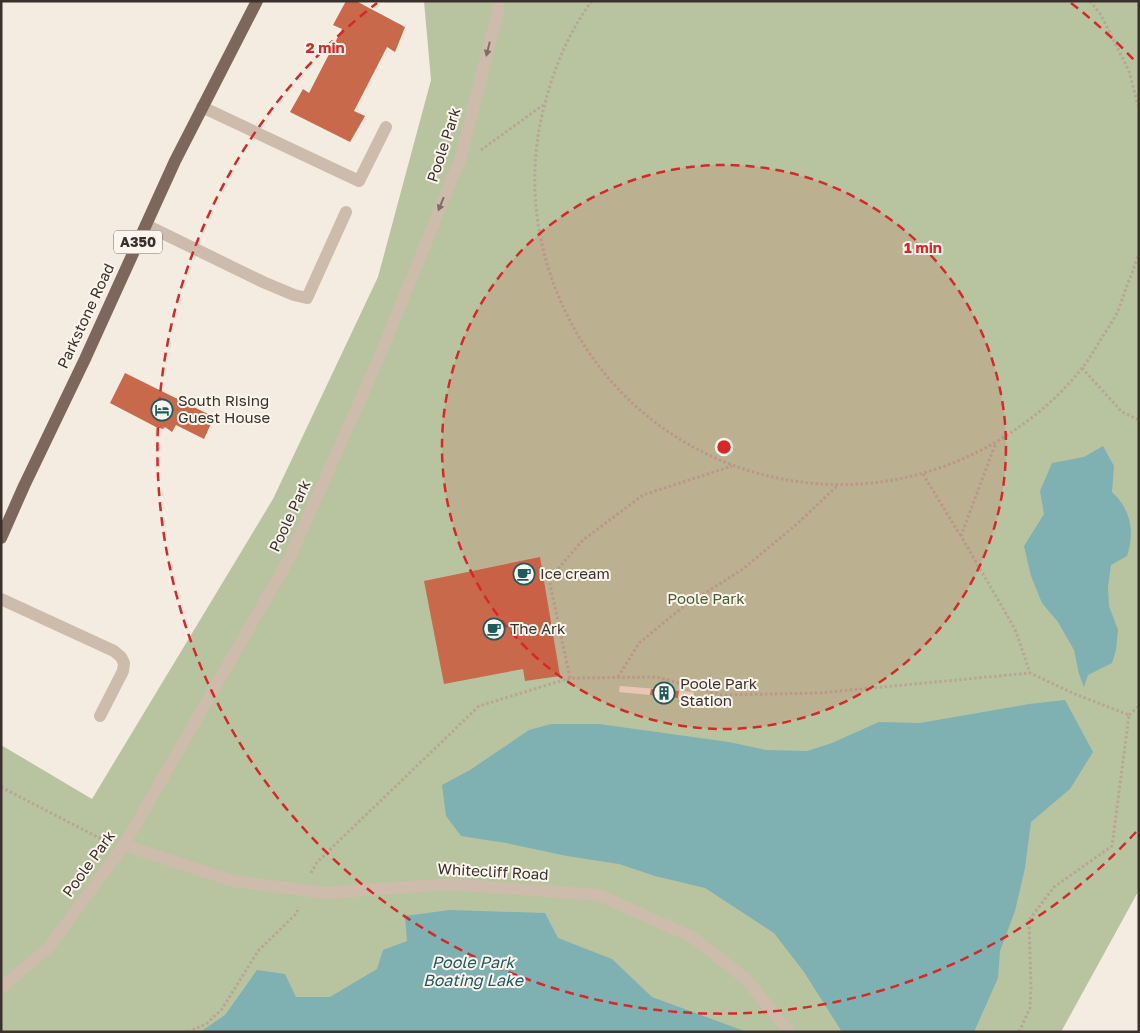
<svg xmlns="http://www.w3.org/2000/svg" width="1140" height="1033" font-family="'Golos Text',sans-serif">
<rect width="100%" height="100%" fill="#f4ebe1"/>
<path fill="#b8c4a0" d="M424 1H1139V890L1061 1032H1V745L92 799 273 499 378 277 431 80Z"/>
<path fill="#ecdcc8" d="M620 686 694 692 692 699 619 692Z"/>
<g fill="#7fb0b2">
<path d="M1103 446 1114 466 1112 492C1131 510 1135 531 1127 556L1111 565 1108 587 1109 606 1118 630 1116 650 1112 663 1088 675 1084 687 1079 674 1074 650 1058 622 1042 603 1031 576 1024 546 1044 514 1040 491 1052 463 1084 457Z"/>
<path d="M1065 700 1093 752 1070 789 1031 822 1025 868 1015 911 1000 951 998 978 974 1032H842L804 972 774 933 705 888 655 876 619 864 567 856 506 843 461 836 446 816 442 785 470 770 529 730 551 724H599L729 742 766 750 807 751 832 743 879 722 920 723 1029 704Z"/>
<path d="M450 910 545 913 558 938 612 959 652 997 747 1032H200L225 1015 257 970 285 974 296 997H330L377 969 383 950 407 941 405 916Z"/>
</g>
<g fill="#c8694b">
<path d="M346 1H356L405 27 395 52 387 47 354 111 365 116 350 142 290 112 303 89 309 93 342 29 333 25Z"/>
<path d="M125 373 214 417 204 439 176 425 172 432 165 427 163 429 156 427 110 403Z"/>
<path d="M540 557 560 676 525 681 523 669 444 684 424 581Z"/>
<path d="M651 689 679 691 678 698 650 695Z"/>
</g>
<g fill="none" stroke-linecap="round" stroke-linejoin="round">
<g stroke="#b9a596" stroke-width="3" stroke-dasharray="2.5 2.5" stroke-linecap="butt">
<path d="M592 1C563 39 546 89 538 136 530 190 537 244 558 295 633 478 857 542 1019 427 1042 411 1064 391 1082 368 1089 360 1094 350 1100 341 1105 332 1112 323 1117 313 1121 304 1124 293 1128 283 1132 273 1136 263 1139 252"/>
<path d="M1090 1 1101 15 1129 71 1139 109"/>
<path d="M481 150 543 105"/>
<path d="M1082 368 1122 412 1139 420"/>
<path d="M995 445 961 536 1015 629 1030 673"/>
<path d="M923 474 960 535"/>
<path d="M618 677 639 643 683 607 743 569 797 524 837 486"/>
<path d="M570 678 549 579 583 540 643 495 732 466"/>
<path d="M1129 715 1139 706"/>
<path d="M1 787 105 841"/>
<path d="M311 873 317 862 479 706 570 678 657 677 721 695 819 693 1030 673 1075 694 1129 715 1112 846 1054 887 1029 920 1031 988 1030 1008 1019 1032"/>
<path d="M188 1032 206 1024 222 1009 258 951 297 913 298 907"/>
</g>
<g stroke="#cdbbac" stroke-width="12">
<path d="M202 107 359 181 386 127"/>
<path d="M146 225 263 282 294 295 307 298 346 212"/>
<path d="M1 599 114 651 121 657 124 663 123 671 100 716"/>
<path d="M124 845 233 881 325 893 449 884 599 895 692 937 746 979 789 1032"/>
<path d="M1 988 49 947 124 845 290 557 378 360 461 157 498 11V1"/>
</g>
<path stroke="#7d675c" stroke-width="12" d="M1 538 24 486 85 359 175 161 257 1"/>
</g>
<defs><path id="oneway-solid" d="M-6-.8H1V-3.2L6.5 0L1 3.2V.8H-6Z" transform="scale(1.25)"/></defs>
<g fill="#7d6f65">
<use href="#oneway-solid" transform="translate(488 49) rotate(104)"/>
<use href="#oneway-solid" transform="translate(441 204) rotate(112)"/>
</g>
<circle cx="724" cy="447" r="282" fill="#d62828" fill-opacity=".12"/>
<g fill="none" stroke="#d62828" stroke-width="2.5" stroke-dasharray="9 6">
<circle cx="724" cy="447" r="282"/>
<path d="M1136 832A564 564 0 1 1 377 3M1071 3A564 564 0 0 1 1136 62"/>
</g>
<defs>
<g id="hotel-ring" transform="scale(1.125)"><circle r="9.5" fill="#fbf5ee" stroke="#1f5a5e" stroke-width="1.5"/><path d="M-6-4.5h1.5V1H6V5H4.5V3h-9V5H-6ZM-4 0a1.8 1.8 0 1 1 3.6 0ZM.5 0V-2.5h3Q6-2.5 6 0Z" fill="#1f5a5e"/></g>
<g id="cafe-ring" transform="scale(1.125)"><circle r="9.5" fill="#fbf5ee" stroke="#1f5a5e" stroke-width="1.5"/><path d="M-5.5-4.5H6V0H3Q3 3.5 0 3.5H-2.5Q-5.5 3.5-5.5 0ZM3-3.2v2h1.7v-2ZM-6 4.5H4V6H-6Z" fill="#1f5a5e"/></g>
<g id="building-ring" transform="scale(1.125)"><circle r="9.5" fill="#fbf5ee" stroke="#1f5a5e" stroke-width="1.5"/><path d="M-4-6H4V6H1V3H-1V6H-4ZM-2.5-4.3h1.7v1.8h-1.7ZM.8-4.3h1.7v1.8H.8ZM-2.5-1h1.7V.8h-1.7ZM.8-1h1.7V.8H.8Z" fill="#1f5a5e"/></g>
</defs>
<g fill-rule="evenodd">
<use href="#hotel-ring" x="162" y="410"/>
<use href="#cafe-ring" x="524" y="574"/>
<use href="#cafe-ring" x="494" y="629"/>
<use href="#building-ring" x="664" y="693"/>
</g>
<g text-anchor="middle" stroke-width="4" stroke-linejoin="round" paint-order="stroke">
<rect fill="#fbf5ee" stroke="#756b66" stroke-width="1" x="114" y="230.5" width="48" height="23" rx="4"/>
<g font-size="14" font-weight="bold" fill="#3b302b">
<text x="138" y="247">A350</text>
</g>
<g font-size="15" fill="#3b302b" stroke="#fbf5ee">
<text transform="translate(444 145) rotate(-72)" y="5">Poole Park</text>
<text transform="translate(86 316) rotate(-65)" y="5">Parkstone Road</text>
<text transform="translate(290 516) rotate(-65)" y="5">Poole Park</text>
<text transform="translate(89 864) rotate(-54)" y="5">Poole Park</text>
<text transform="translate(493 872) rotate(3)" y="5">Whitecliff Road</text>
</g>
<g font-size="15" fill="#3b302b" stroke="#fbf5ee" text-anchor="start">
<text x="178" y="406">South Rising<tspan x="178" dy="17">Guest House</tspan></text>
<text x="540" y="579">Ice cream</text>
<text x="510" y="634">The Ark</text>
<text x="680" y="689">Poole Park<tspan x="680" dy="17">Station</tspan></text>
</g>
<g font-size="15" fill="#4a5a2e" stroke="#fbf5ee">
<text x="706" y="604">Poole Park</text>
</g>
<g font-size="16" font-style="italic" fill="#1f5a5e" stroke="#fbf5ee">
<text x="473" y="968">Poole Park<tspan x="473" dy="18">Boating Lake</tspan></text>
</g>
</g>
<circle cx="724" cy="447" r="8" fill="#d62828" stroke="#fbf5ee" stroke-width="2.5"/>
<g font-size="15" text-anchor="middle" font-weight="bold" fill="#d62828" stroke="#fbf5ee" stroke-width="4" stroke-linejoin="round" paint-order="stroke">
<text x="325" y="53">2 min</text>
<text x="923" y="253">1 min</text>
</g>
<rect width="1140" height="1033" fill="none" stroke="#3b302b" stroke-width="5"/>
</svg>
